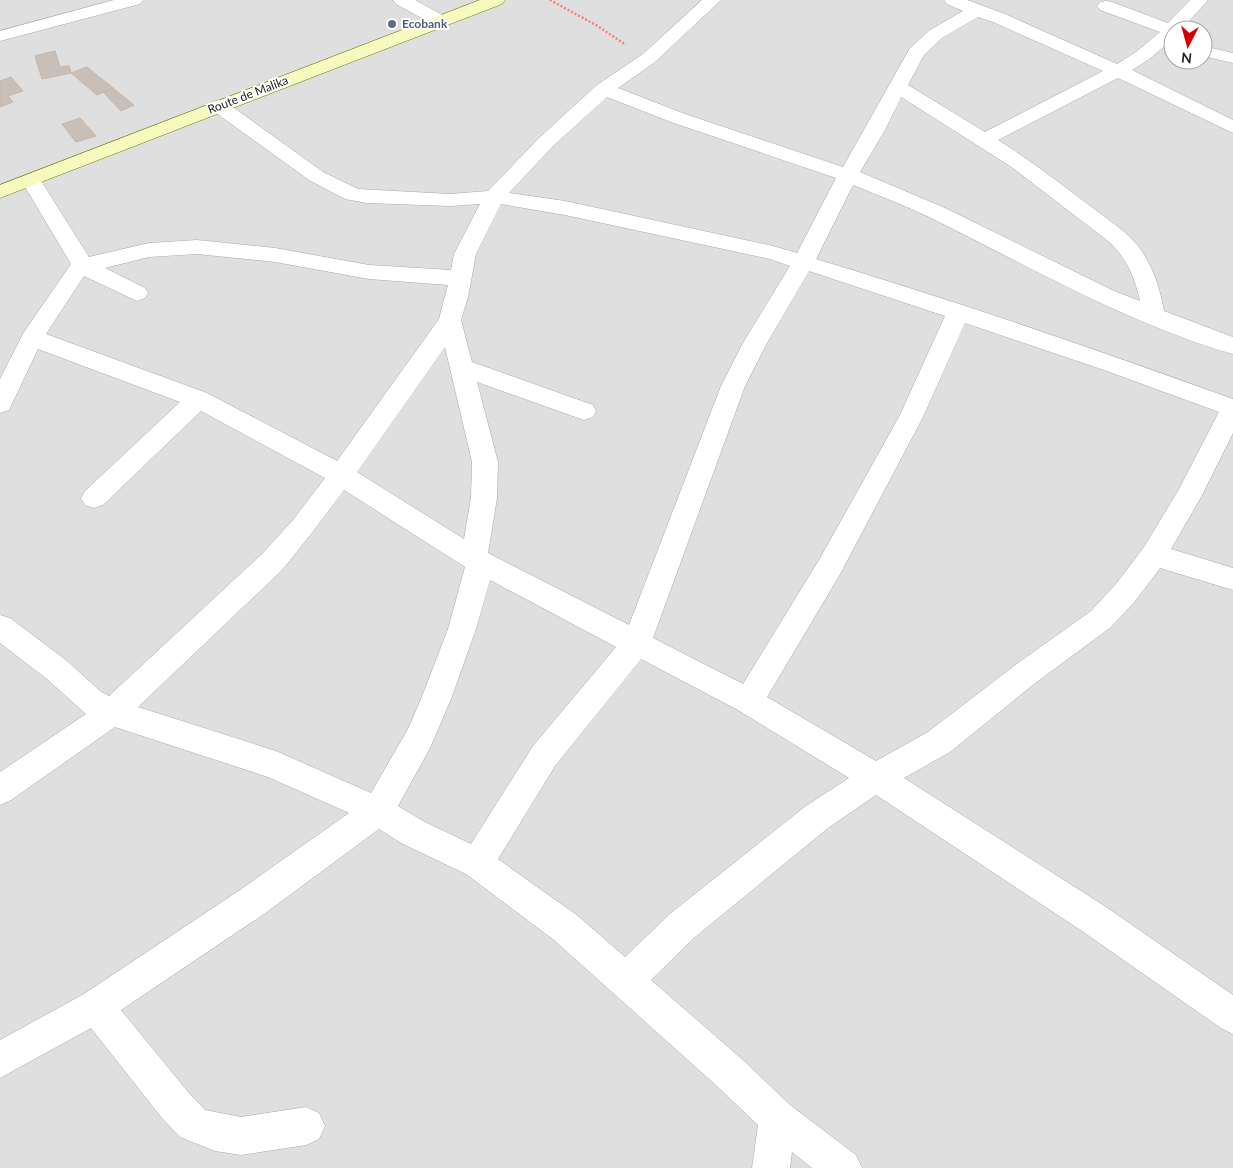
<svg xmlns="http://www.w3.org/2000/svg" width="1233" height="1168" font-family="Lato,sans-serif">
<rect width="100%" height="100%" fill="#f2efe9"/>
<path fill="#e0dfdf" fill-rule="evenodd" d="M0 0H1233V1168H0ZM1173 30H1203V60H1173Z"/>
<g fill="#c7bfb8" stroke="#c4b6ab">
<path d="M55 51 60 67 69 66 71 73 42 79 35 56Z"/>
<path d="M87 67 113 88 97 95 71 73Z"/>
<path d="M11 77 23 91 8 96 13 102 0 107V81Z"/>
<path d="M113 88 134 105 121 111 103 92Z"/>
<path d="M80 118 96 136 76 142 62 124Z"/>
</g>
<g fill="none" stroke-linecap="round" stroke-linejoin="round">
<g stroke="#a9a9a9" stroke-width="1">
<g id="street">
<path d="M114 0H143L140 4 0 41V31Z"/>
<path d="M393 0H415L446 17 449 21 446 25 440 26 434 25 396 4Z"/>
<path d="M702 0H721L655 62 618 88 685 114 843 167 910 48 930 30 963 11 947 4 944 0H967L1005 14 1117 64 1136 52 1160 32 1100 10 1097 6 1100 2 1106 1 1112 2 1168 23 1190 0H1208L1181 30H1173V39L1148 60 1132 70 1233 120V133L1118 78 998 140C1033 162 1065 187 1098 212 1113 223 1128 233 1139 247 1153 267 1160 288 1164 311L1233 337V354C1129 324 1030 267 933 219 907 206 880 196 853 185L816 259C956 301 1095 349 1233 399V433L1201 497 1171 549 1233 568V590L1160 568 1136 600 1111 627 1034 684 950 752 904 778 1106 907 1233 995V1034L1221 1028 1082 931 876 795 828 828 695 937 651 980 744 1061 790 1105 856 1155 862 1168H812L792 1152 790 1168H752L758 1125 718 1087 554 940 466 874 401 843 379 829 264 914 121 1010 188 1092 205 1110 241 1117 306 1107 319 1113 325 1126 319 1139 306 1145 241 1155 215 1151 180 1137 162 1118 91 1028 0 1078V1040L84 994 240 890 349 813 268 777 115 727 11 800 0 805V772L86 714 47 679 0 643V615L10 618 67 661 101 692 109 696 262 554 293 520 325 478 201 411 103 505 94 508 85 505 81 498 85 491 180 402 38 349 9 410 0 413V379L24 332 71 264 21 180 24 176 31 174 38 176 89 257 149 243 197 240 275 248 369 265 451 270 454 254 480 204 450 206 367 203 345 199 309 180 212 110 209 106 212 102 219 100 226 102 323 172 358 189 450 194 488 191 539 138 597 85 643 54ZM978 17 993 22 1103 71 985 132 908 85 924 55 942 38ZM607 97 671 122 836 178 797 253 773 246 565 201 509 193 553 146ZM901 97 1010 166 1108 241C1126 257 1135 277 1140 301L1114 291 945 208 860 172 885 130ZM501 204 565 215 770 259 790 266 743 343 721 386 629 625 488 553 497 498 498 462 477 382 584 420 593 417 596 411 593 405 472 362 461 320 468 297 476 254ZM197 254 275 262 369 279 448 285 439 319 337 461 207 393 46 334 84 276 137 301 145 298 148 293 145 288 105 268 149 257ZM809 271 945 316 899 417 819 560 743 684 653 638 745 386 767 343ZM965 323 1104 370 1219 412 1178 491 1144 547 1116 584 1091 611 1014 666 928 732 876 761 767 697 839 576 923 417ZM445 347 472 462 471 498 464 539 357 472ZM344 490 465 567 448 629 421 699 408 729 371 793 276 751 138 707 282 570 311 534ZM490 580 616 647 533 746 471 844 423 821 398 806 430 748 451 699 476 629ZM641 659 738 710 849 778 806 806 671 913 625 957 578 916 498 859 555 766Z"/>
<path d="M1203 46 1233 53V63L1203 56Z"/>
</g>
</g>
<g stroke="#707d05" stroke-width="1">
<path id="secondary" d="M480 0H505L502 4 0 198V185Z"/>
</g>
<path stroke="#fa8072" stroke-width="2.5" stroke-dasharray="2 2" stroke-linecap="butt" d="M550 0 596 25 626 45"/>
<use href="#street" fill="#fff" fill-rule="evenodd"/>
<use href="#secondary" fill="#f7fabf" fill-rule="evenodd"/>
</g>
<circle fill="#5c6f8a" stroke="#fff" stroke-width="2" cx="392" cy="24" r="5"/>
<g text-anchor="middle" stroke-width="4" stroke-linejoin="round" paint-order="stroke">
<g font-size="12" font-weight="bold" fill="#4e5e75" stroke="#fff" text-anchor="start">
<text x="402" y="28">Ecobank</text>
</g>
<g font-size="12" fill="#222" stroke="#fff">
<text transform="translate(248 95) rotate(-21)" y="4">Route de Malika</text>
</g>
</g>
<g transform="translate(1188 45) rotate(186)"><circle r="24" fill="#ffffff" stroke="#a7a7a7"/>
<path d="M0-4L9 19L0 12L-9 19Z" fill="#d40000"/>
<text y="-8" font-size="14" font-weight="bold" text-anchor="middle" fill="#222222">N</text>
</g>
</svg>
